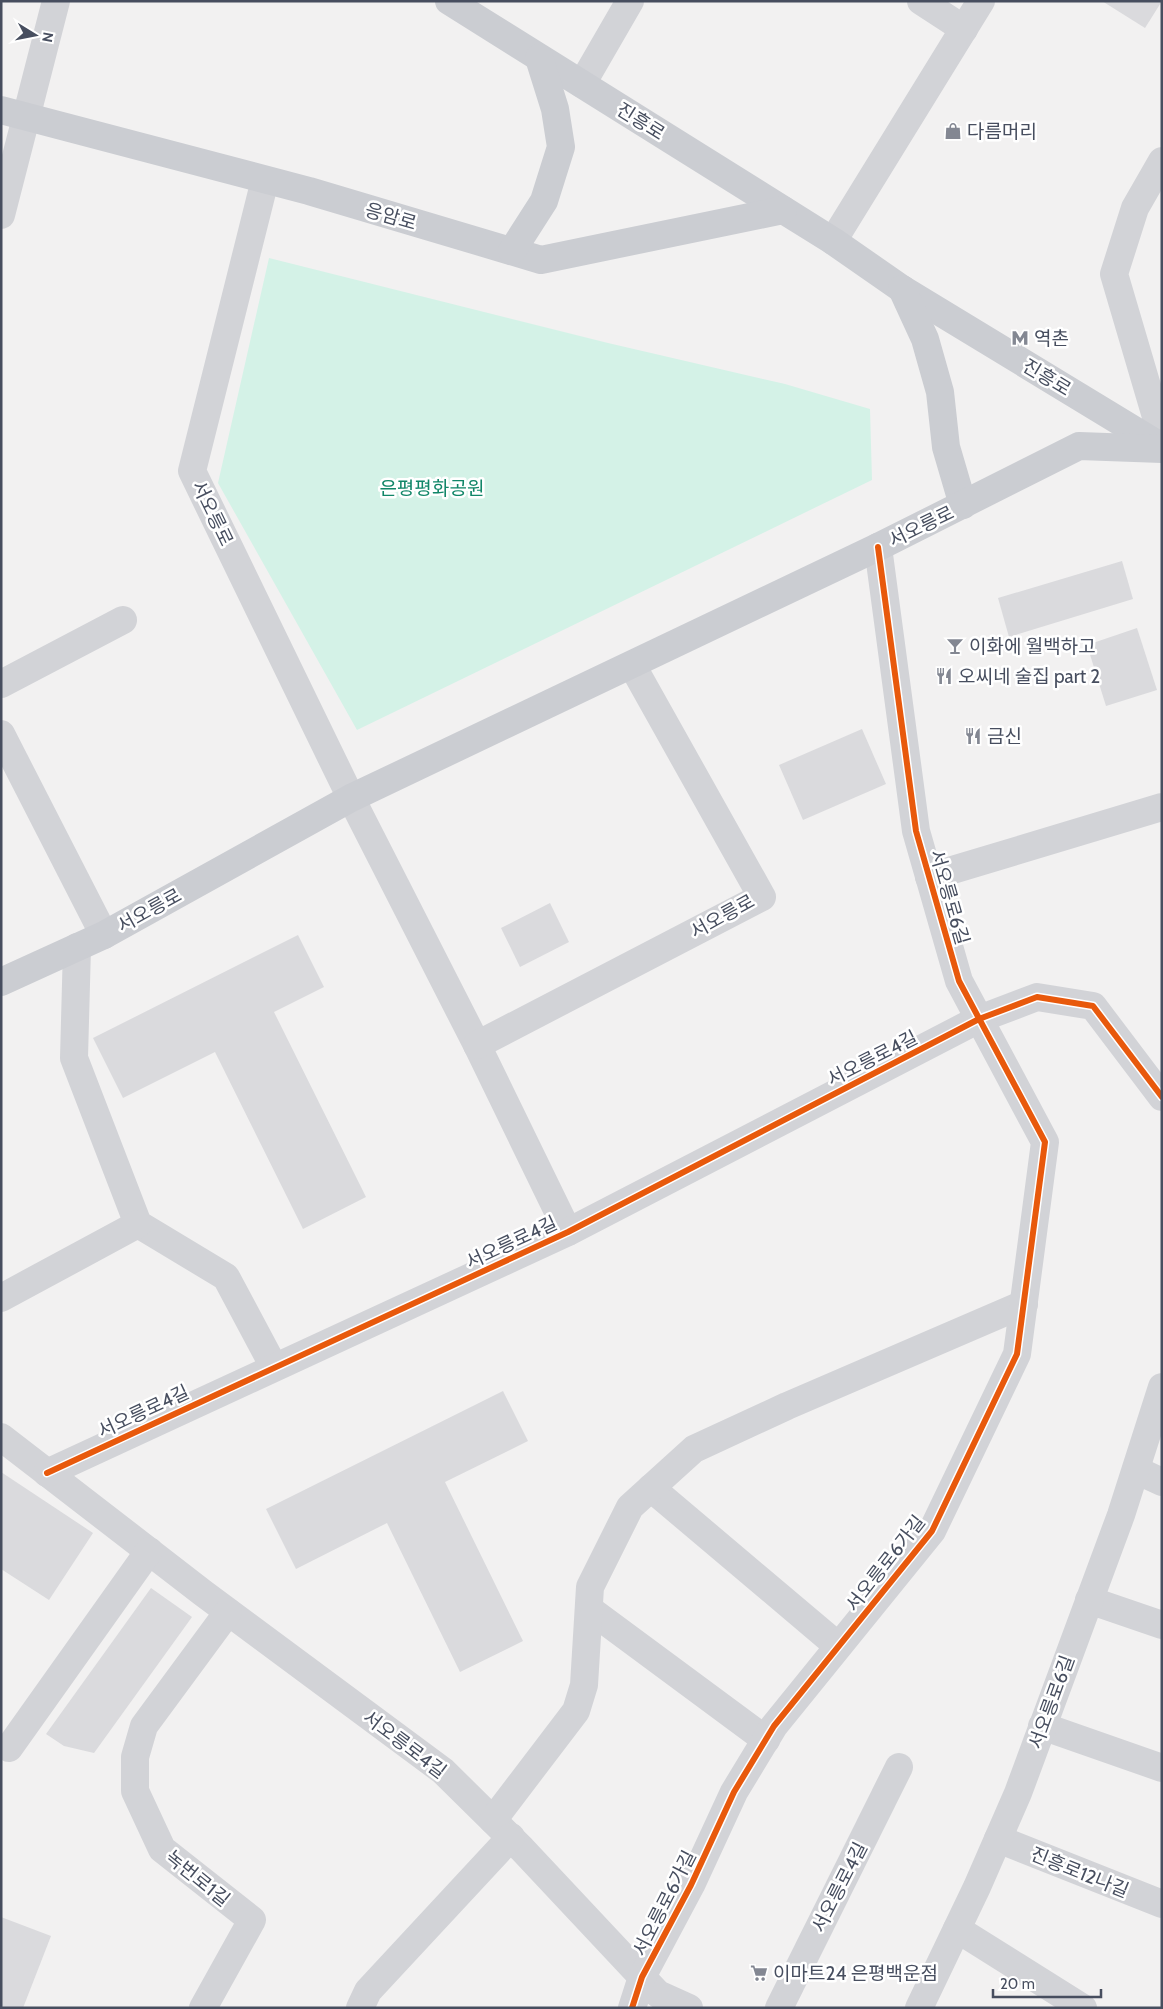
<svg xmlns="http://www.w3.org/2000/svg" width="1163" height="2009" font-family="Cabin,'Noto Sans KR',sans-serif">
<rect width="100%" height="100%" fill="#f2f1f1"/>
<path fill="#d4f2e7" d="M269 258 608 343 785 384 870 409 872 480 357 730 218 483Z"/>
<g fill="#dadadd">
<path d="M1102 1H1162L1145 28Z"/>
<path d="M1122 561 1133 599 1009 637 998 598Z"/>
<path d="M1137 628 1157 690 1106 706 1087 645Z"/>
<path d="M862 729 886 784 803 820 779 765Z"/>
<path d="M550 903 569 942 520 967 501 928Z"/>
<path d="M298 935 324 987 274 1012 366 1197 303 1229 215 1052 123 1098 93 1038Z"/>
<path d="M503 1391 528 1441 445 1482 523 1641 460 1672 387 1523 296 1569 266 1509Z"/>
<path d="M1 1472 93 1533 49 1600 1 1569Z"/>
<path d="M151 1588 192 1617 94 1753 64 1746 46 1734Z"/>
<path d="M1 1917 51 1936 23 2008H1Z"/>
</g>
<g fill="none" stroke-linecap="round" stroke-linejoin="round">
<g stroke="#d2d3d7" stroke-width="28">
<path d="M921 1 964 29"/>
<path d="M582 84 630 1"/>
<path d="M1162 161 1135 208 1114 274 1162 437"/>
<path d="M265 180 192 471 351 798 477 1045 568 1232"/>
<path d="M1 215 56 1"/>
<path d="M833 241 981 1"/>
<path d="M1 684 123 620"/>
<path d="M1 734 104 935"/>
<path d="M929 877 1162 807"/>
<path d="M77 947 74 1058 138 1224 226 1277 274 1367"/>
<path d="M477 1045 762 897 632 665"/>
<path d="M1 1298 138 1224"/>
<path d="M1 1437 203 1593 443 1771 522 1849 658 1994 689 2008"/>
<path d="M1136 1470 1162 1482"/>
<path d="M47 1473 568 1232 979 1019 1037 997 1093 1006 1162 1097"/>
<path d="M651 1488 838 1646"/>
<path d="M1089 1600 1162 1625"/>
<path d="M589 1609 766 1740"/>
<path d="M1042 1726 1162 1768"/>
<path d="M9 1748 149 1551"/>
<path d="M493 1820 576 1711 584 1685 590 1587 630 1507 694 1449 787 1406 1024 1304"/>
<path d="M998 1839 1162 1904"/>
<path d="M957 1929 1083 2008"/>
<path d="M203 2008 252 1920 162 1849 135 1791V1757L144 1726 228 1612"/>
<path d="M360 2008 368 1991 511 1837"/>
<path d="M632 2008 642 1977 691 1885 734 1792 774 1726 932 1531 1017 1354 1045 1142 959 981 916 831 878 547"/>
<path d="M779 2008 899 1767"/>
<path d="M919 2008 977 1887 1018 1793 1121 1515 1162 1387"/>
</g>
<g stroke="#cbcdd2" stroke-width="28">
<path d="M449 1 833 241 902 289 1162 447"/>
<path d="M1 110 309 191 541 260 783 210"/>
<path d="M512 251 544 201 561 147 555 109 539 58"/>
<path d="M902 289 925 339 940 392 946 447 963 505"/>
<path d="M1 982 104 935 351 798 878 547 1079 446 1162 449"/>
</g>
<g stroke="#fff" stroke-width="9">
<g id="cycleway">
<path d="M47 1473 568 1232 979 1019 1037 997 1093 1006 1162 1097"/>
<path d="M632 2008 642 1977 691 1885 734 1792 774 1726 932 1531 1017 1354 1045 1142 959 981 916 831 878 547"/>
</g>
</g>
<use href="#cycleway" stroke="#e8590c" stroke-width="6"/>
</g>
<defs>
<g id="shop-bare" transform="scale(1.35)"><path d="M-5-2.5h2.3a2.7 3.5 0 0 1 5.4 0H5L5.5 6h-11ZM-1.5-2.5h3a1.5 2.3 0 0 0-3 0Z" fill="#838792" stroke="#fff" stroke-width="2.5" paint-order="stroke"/></g>
<g id="metro-bare" transform="scale(1.35)"><path d="M-5.5 5V-5H-3L0 0L3-5H5.5V5H3V-.5L0 4L-3-.5V5Z" fill="#838792" stroke="#fff" stroke-width="2.5" paint-order="stroke"/></g>
<g id="bar-bare" transform="scale(1.35)"><path d="M-6-5H6L.8 .8V4.5H3.5V6h-7V4.5H-.8V.8Z" fill="#838792" stroke="#fff" stroke-width="2.5" paint-order="stroke"/></g>
<g id="restaurant-bare" transform="scale(1.35)"><path d="M-5-6h1v4h1v-4h1v4h1v-4h1v5L-1.5 .5V6h-2V.5L-5-1ZM5-6V6H3V1.5H1.5Q1.5-4 5-6Z" fill="#838792" stroke="#fff" stroke-width="2.5" paint-order="stroke"/></g>
<g id="supermarket-bare" transform="scale(1.35)"><path d="M-6-5.5h2.5l.6 2H6L4.5 2H-2.5L-4.4-4H-6ZM-1.5 3.2a1.3 1.3 0 1 0 .1 0ZM3 3.2a1.3 1.3 0 1 0 .1 0Z" fill="#838792" stroke="#fff" stroke-width="2.5" paint-order="stroke"/></g>
</defs>
<g fill-rule="evenodd">
<use href="#shop-bare" x="953" y="131"/>
<use href="#metro-bare" x="1020" y="338"/>
<use href="#bar-bare" x="955" y="646"/>
<use href="#restaurant-bare" x="944" y="676"/>
<use href="#restaurant-bare" x="973" y="736"/>
<use href="#supermarket-bare" x="759" y="1973"/>
</g>
<g text-anchor="middle" stroke-width="5" stroke-linejoin="round" paint-order="stroke">
<g font-size="19" fill="#474e5f" stroke="#fff">
<text transform="translate(641 121) rotate(32)" y="7">진흥로</text>
<text transform="translate(391 216) rotate(16)" y="7">응암로</text>
<text transform="translate(1047 377) rotate(31)" y="7">진흥로</text>
<text transform="translate(213 513) rotate(64)" y="7">서오릉로</text>
<text transform="translate(921 526) rotate(-26)" y="7">서오릉로</text>
<text transform="translate(950 897) rotate(74)" y="7">서오릉로6길</text>
<text transform="translate(149 910) rotate(-29)" y="7">서오릉로</text>
<text transform="translate(722 916) rotate(-29)" y="7">서오릉로</text>
<text transform="translate(872 1058) rotate(-27)" y="7">서오릉로4길</text>
<text transform="translate(511 1242) rotate(-25)" y="7">서오릉로4길</text>
<text transform="translate(143 1411) rotate(-25)" y="7">서오릉로4길</text>
<text transform="translate(885 1563) rotate(-52)" y="7">서오릉로6가길</text>
<text transform="translate(1051 1702) rotate(-70)" y="7">서오릉로6길</text>
<text transform="translate(405 1744) rotate(37)" y="7">서오릉로4길</text>
<text transform="translate(1080 1872) rotate(22)" y="7">진흥로12나길</text>
<text transform="translate(198 1878) rotate(39)" y="7">녹번로1길</text>
<text transform="translate(839 1887) rotate(-63)" y="7">서오릉로4길</text>
<text transform="translate(664 1903) rotate(-63)" y="7">서오릉로6가길</text>
</g>
<g font-size="19" fill="#474e5f" stroke="#fff" text-anchor="start">
<text x="967" y="138">다름머리</text>
<text x="1034" y="345">역촌</text>
<text x="969" y="653">이화에 월백하고</text>
<text x="958" y="683">오씨네 술집 part 2</text>
<text x="987" y="743">금신</text>
<text x="773" y="1980">이마트24 은평백운점</text>
</g>
<g font-size="19" fill="#118668" stroke="#fff">
<text x="432" y="495">은평평화공원</text>
</g>
</g>
<rect width="1163" height="2009" fill="none" stroke="#474e5f" stroke-width="5"/>
<g transform="translate(35 35) rotate(100)" stroke="#ffffff" stroke-width="4" paint-order="stroke">
<path d="M0-4L9 19L0 12L-9 19Z" fill="#474e5f"/>
<text y="-8" font-size="14" font-weight="bold" text-anchor="middle" fill="#474e5f">N</text>
</g>
<path d="M993 1989v8h108v-8" fill="none" stroke="#474e5f" stroke-width="2.5"/>
<text x="1000" y="1989" font-size="15" fill="#474e5f" stroke="#ffffff" stroke-width="4" paint-order="stroke">20 m</text>
</svg>
